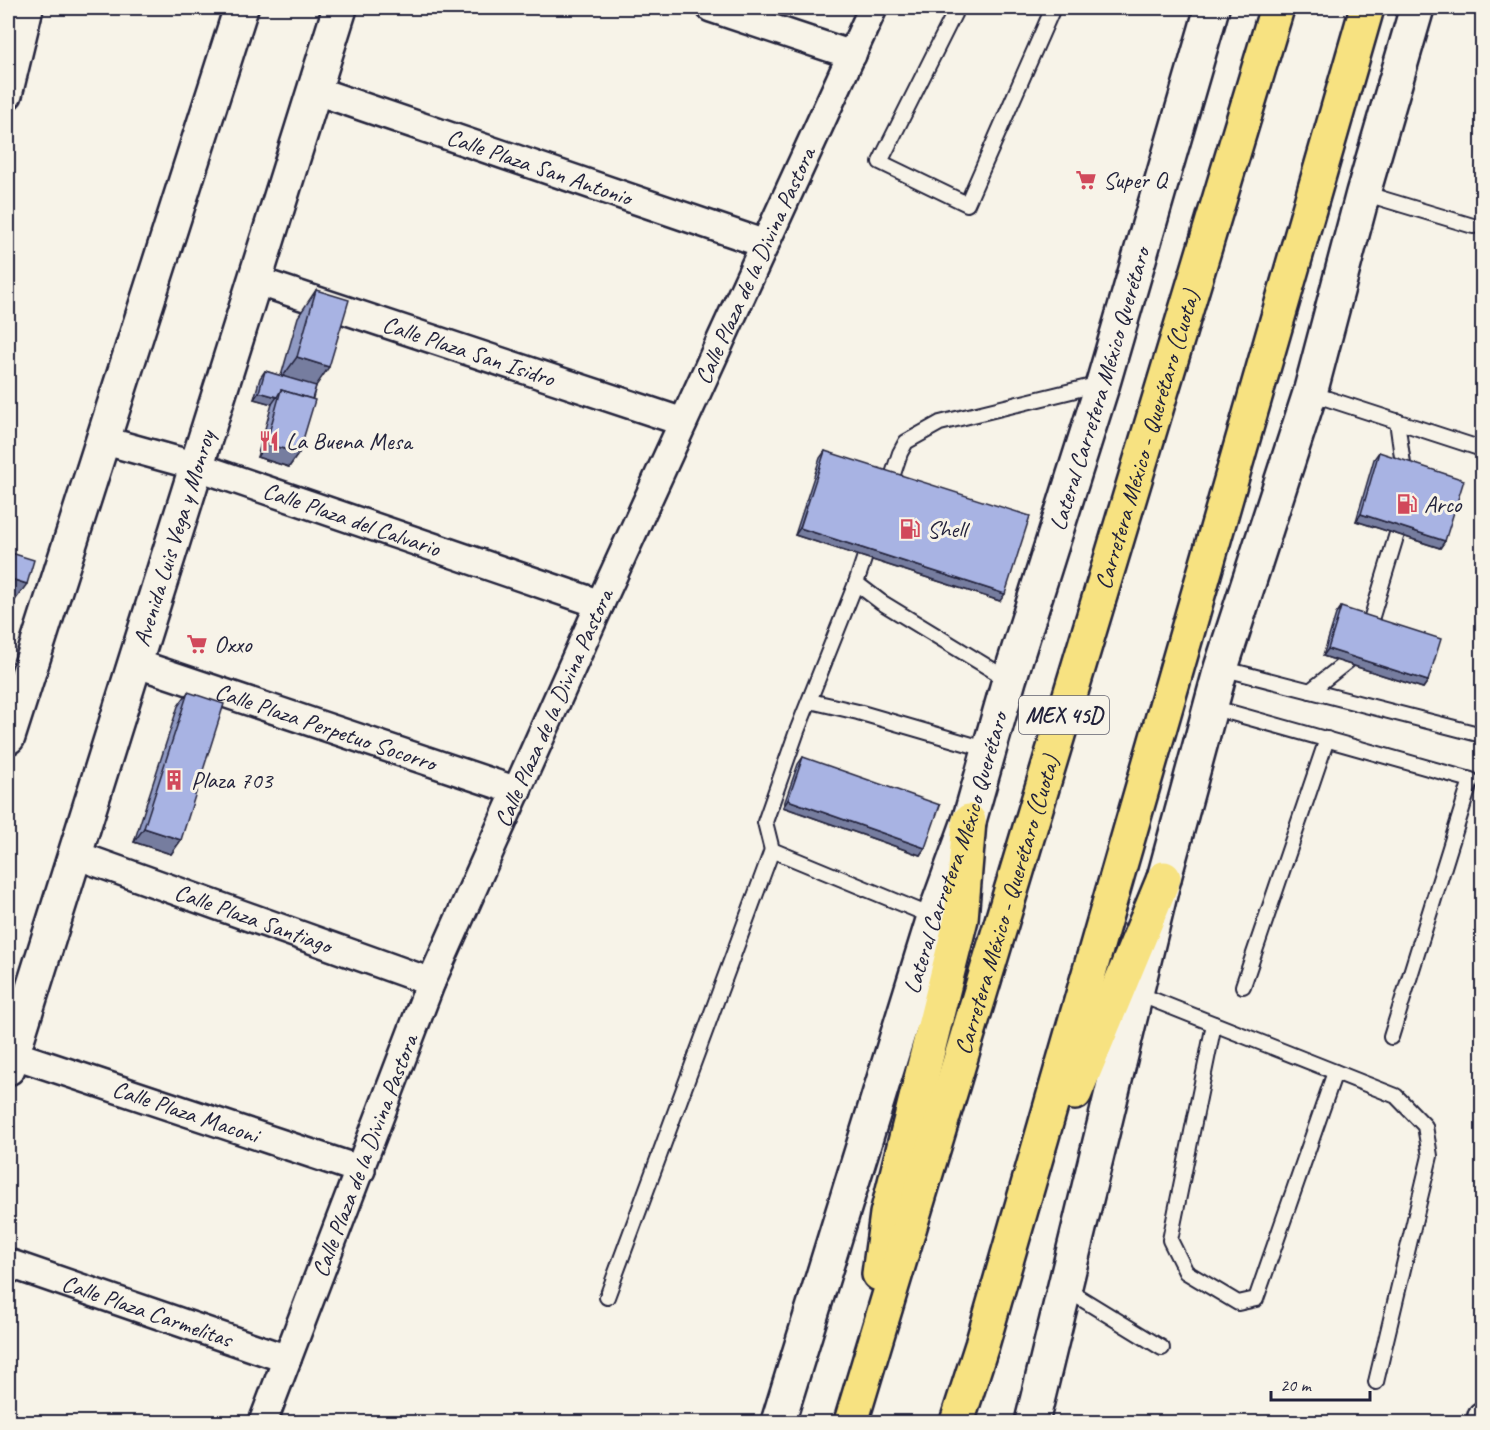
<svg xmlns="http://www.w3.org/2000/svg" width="1490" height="1430" font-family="Caveat,sans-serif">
<rect width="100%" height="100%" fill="#f7f3e8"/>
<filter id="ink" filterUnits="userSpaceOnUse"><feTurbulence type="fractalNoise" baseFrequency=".0167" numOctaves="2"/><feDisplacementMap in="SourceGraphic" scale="12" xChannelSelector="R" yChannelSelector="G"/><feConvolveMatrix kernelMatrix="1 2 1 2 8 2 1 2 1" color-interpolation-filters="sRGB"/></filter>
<g filter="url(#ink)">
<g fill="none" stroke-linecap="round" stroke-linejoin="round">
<g stroke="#22223b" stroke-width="18">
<g id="service">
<path d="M957 8 880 162 967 204 1053 8"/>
<path d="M1363 193 1473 226"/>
<path d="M1310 393 1482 449"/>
<path d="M1397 421 1405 478"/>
<path d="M888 489 900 453 906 442 940 423 1100 384"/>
<path d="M870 541 856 583 797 731 765 822 772 850 934 917"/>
<path d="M856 583 881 602 1009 680"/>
<path d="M1367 633 1402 517"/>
<path d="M1221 668 1482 735"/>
<path d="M1310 691 1358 653"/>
<path d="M810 701 858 712 989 750"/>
<path d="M1211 707 1471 780 1391 1037"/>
<path d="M1243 986 1327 739"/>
<path d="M1136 993 1396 1096 1425 1126 1430 1156 1376 1382"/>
<path d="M1214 1024 1170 1240 1186 1272 1238 1303 1256 1299 1335 1072"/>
<path d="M1064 1288 1162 1348"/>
<path d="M607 1297 772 850"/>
</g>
</g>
<g stroke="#22223b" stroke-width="32">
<g id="minor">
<path d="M711 8 852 55"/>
<path id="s1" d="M314 90 765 244"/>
<path d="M8 95 29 8"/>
<path id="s2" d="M254 280 683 422"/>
<path id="s3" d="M102 440 196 466 600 604"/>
<path id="s4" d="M135 663 517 791"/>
<path id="s5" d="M76 855 431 982"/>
<path id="s6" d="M12 1054 361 1170"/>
<path id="s7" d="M8 1263 287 1359"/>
<path id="s8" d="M263 1422 431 982 600 604 873 8"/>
<path d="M1481 1422 1482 1416"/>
</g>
</g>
<g stroke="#22223b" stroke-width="38">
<g id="secondary">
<path d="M8 737 241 8"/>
<path id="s9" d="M8 1068 340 8"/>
<path id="s10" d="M778 1422 934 917 969 821 1009 680 1103 383 1212 8"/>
<path d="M1032 1422 1164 878 1221 668 1310 393 1363 193 1417 8"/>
</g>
</g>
<g stroke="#22223b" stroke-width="38">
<g id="trunk">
<path d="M1075 1093 1164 878"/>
<path d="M879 1274 887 1214 961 919 969 821"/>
<path id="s11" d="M851 1422 1277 8"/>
<path d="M957 1422 982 1345 1367 8"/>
</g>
</g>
<use href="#service" stroke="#f7f3e8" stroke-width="14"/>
<use href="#minor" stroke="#f7f3e8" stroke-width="27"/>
<use href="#secondary" stroke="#f7f3e8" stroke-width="33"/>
<use href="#trunk" stroke="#f7e281" stroke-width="33"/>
</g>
<g fill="#909ac3" stroke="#22223b" stroke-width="1.5">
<path d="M316 290V386L299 453 289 467 257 457 272 404 254 399 260 378 265 371 281 376 298 317Z"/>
<path d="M825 451 1000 601 795 535 820 458Z"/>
<path d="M1379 452 1445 541 1440 548 1356 521 1374 459Z"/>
<path d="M1341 607 1428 681 1423 688 1323 656 1336 614Z"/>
<path d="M188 692 181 840 171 854 134 842 178 706Z"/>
<path d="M803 757 925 848 920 855 783 807 798 764Z"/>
</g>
<g fill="#767d9f" stroke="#22223b" stroke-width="1.5">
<path d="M297 357 329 367 311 393 278 383Z"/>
<path d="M259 392 277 397 272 404 254 399Z"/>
<path d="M266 444 299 453 289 467 257 457Z"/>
<path d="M1361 514 1445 541 1440 548 1356 521Z"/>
<path d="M800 528 1005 594 1000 601 795 535Z"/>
<path d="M8 578 27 584 8 610Z"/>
<path d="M1328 649 1428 681 1423 688 1323 656Z"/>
<path d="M788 800 925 848 920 855 783 807Z"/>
<path d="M144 828 181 840 171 854 134 842Z"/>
</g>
<g fill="#a8b3e3" stroke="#22223b" stroke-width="1.5">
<path d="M316 290 349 300 329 367 297 357Z"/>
<path d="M265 371 316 386 312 399 281 390 277 397 259 392Z"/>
<path d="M281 390 315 400 299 453 266 444Z"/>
<path d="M825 451 1030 516 1005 594 800 528Z"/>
<path d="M1379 452 1464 480 1445 541 1361 514Z"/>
<path d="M8 552 34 560 27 584 8 578Z"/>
<path d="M1341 607 1441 639 1428 681 1328 649Z"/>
<path d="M188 692 224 704 181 840 144 828Z"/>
<path d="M803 757 940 805 925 848 788 800Z"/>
</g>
</g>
<defs>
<g id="supermarket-bare" transform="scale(1.62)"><path d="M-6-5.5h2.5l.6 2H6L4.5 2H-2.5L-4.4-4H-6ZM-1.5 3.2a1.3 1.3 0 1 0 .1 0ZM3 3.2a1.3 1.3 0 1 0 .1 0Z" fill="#d1495b" stroke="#f7f3e8" stroke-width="2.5" paint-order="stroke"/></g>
<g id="restaurant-bare" transform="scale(1.62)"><path d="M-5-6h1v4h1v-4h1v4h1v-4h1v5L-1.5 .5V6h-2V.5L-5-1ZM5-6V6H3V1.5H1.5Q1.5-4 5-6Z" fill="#d1495b" stroke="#f7f3e8" stroke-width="2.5" paint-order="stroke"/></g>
<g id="fuel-bare" transform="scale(1.62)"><path d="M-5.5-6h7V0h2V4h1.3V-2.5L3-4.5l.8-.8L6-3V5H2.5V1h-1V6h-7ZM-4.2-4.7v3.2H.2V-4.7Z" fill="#d1495b" stroke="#f7f3e8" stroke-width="2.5" paint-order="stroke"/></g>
<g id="building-bare" transform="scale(1.62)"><path d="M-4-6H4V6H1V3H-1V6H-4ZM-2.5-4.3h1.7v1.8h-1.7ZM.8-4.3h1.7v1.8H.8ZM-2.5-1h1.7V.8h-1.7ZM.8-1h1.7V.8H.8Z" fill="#d1495b" stroke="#f7f3e8" stroke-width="2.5" paint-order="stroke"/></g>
</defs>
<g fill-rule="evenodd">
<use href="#supermarket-bare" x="1086" y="180"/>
<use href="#restaurant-bare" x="269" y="441"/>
<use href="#fuel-bare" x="1407" y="504"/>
<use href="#fuel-bare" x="910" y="529"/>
<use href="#supermarket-bare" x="197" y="644"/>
<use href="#building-bare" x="174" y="780"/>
</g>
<g text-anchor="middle" stroke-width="6" stroke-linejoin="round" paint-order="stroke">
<rect fill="#f7f3e8" stroke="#62616f" stroke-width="1.5" x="1019" y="696" width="90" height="38" rx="4.5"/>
<g font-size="22" font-weight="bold" fill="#22223b">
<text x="1064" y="723">MEX 45D</text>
</g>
<g font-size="24" fill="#22223b" stroke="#f7f3e8">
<text dy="8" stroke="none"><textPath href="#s1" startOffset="238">Calle Plaza San Antonio</textPath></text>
<text dy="8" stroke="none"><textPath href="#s8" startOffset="1257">Calle Plaza de la Divina Pastora</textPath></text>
<text dy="8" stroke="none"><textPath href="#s2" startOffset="226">Calle Plaza San Isidro</textPath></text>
<text dy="8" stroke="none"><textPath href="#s10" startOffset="1082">Lateral Carretera México Querétaro</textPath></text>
<text dy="8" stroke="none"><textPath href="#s11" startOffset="1026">Carretera México - Querétaro (Cuota)</textPath></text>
<text dy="8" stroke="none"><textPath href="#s3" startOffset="262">Calle Plaza del Calvario</textPath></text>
<text dy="8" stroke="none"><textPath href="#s9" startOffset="555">Avenida Luis Vega y Monroy</textPath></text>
<text dy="8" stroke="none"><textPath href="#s8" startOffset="771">Calle Plaza de la Divina Pastora</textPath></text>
<text dy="8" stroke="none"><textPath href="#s4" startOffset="201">Calle Plaza Perpetuo Socorro</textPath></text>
<text dy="8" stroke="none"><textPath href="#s10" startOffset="596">Lateral Carretera México Querétaro</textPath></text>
<text dy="8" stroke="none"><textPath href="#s11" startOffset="540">Carretera México - Querétaro (Cuota)</textPath></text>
<text dy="8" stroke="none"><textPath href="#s5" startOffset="188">Calle Plaza Santiago</textPath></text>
<text dy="8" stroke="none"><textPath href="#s6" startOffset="183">Calle Plaza Maconi</textPath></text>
<text dy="8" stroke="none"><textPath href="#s8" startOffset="285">Calle Plaza de la Divina Pastora</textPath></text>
<text dy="8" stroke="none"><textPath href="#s7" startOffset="147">Calle Plaza Carmelitas</textPath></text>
</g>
<g font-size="24" fill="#22223b" stroke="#f7f3e8" text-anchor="start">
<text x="1103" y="188">Super Q</text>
<text x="286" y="449">La Buena Mesa</text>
<text x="1424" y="512">Arco</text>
<text x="927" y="537">Shell</text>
<text x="214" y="652">Oxxo</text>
<text x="191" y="788">Plaza 703</text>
</g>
</g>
<rect width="1490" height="1430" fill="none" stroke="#f7f3e8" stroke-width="30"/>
<rect x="15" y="15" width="1460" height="1400" fill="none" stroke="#22223b" stroke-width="2" filter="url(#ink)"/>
<path d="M1271 1391v9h99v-9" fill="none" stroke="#22223b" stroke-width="3"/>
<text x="1280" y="1391" font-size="18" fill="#22223b" stroke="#f7f3e8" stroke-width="4.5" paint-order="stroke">20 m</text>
</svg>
